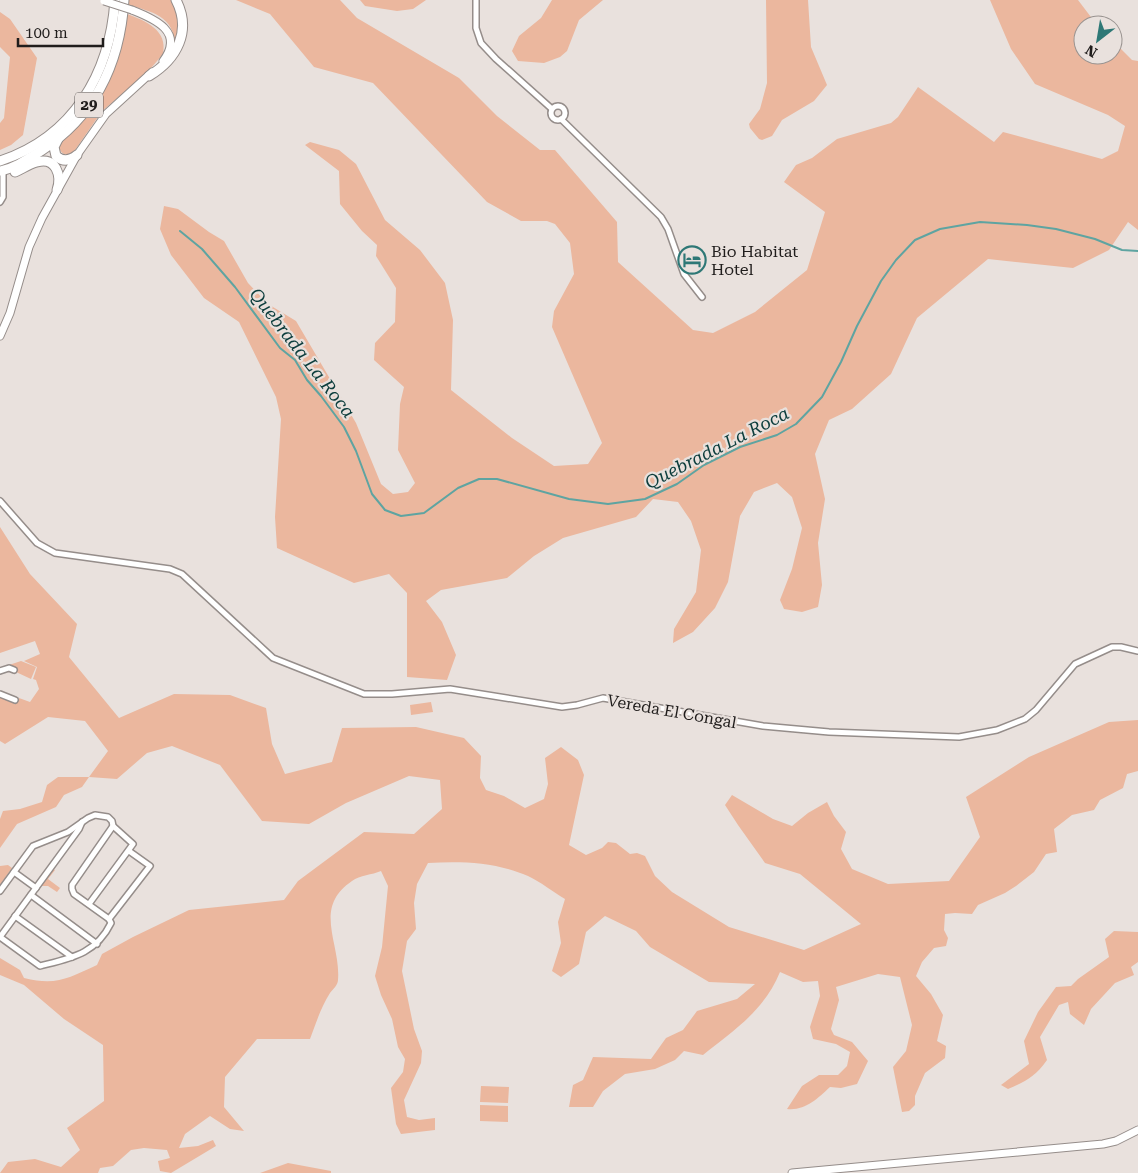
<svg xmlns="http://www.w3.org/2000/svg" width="1138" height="1173" font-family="'Roboto Serif',serif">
<rect width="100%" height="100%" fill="#e9e1dd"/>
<g fill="#ebb79e">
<path d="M129 0H172C182 16 179 28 175 45 174 16 152 12 129 5Z"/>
<path d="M236 0H340L357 18 459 78 497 116 540 150H555L617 222 618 262 693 330 713 333 755 312 807 270 825 212 784 182 796 165 812 158 837 139 891 123 898 117 918 87 994 142 1003 132 1102 159 1118 151 1125 126 1108 115 1035 84 1011 49 990 0H1078L1097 25H1083V55H1113V41L1132 60 1138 61V230L1128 222 1109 250 1073 268 988 259 917 318 891 374 852 409 829 420 815 454 825 499 818 543 822 585 818 607 802 612 784 609 780 600 792 569 802 528 792 497 777 483 754 492 740 516 728 582 715 608 693 632 673 643 674 629 696 592 701 550 691 521 678 502 653 499 636 517 563 538 534 556 507 578 441 590 426 601 442 622 456 655 447 680 407 677V593L389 574 354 583 277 548 275 517 281 419 276 397 239 322 204 298 171 255 160 229 164 206 178 209 209 232 224 241 248 283 268 304 296 321 356 423 381 484 393 494 408 492 415 483 398 450 400 404 404 387 374 360 375 343 395 322 396 288 376 256 377 245 362 231 340 204 339 171 305 145 310 142 339 150 356 164 385 220 420 250 445 283 453 320 451 390 512 438 554 466 588 464 602 443 552 327 554 311 574 274 570 243 555 224 547 221H521L487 202 373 83 314 67 270 14Z"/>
<path d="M360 0H426L413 9 397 11 365 6Z"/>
<path d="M552 0H603L579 20 567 51 560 57 544 63 518 61 512 51 519 36 541 18Z"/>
<path d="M766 0H808L811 47 827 85 814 101 782 120 772 136 762 140 759 139 750 128 749 124 760 109 767 83Z"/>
<path d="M0 12 10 19 37 58 23 135 11 145 0 150V123L4 118 10 57 0 47Z"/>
<path d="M127 14C146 21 168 30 163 54L146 74 102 111 73 153C65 157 59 153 59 144L111 74 119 54Z"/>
<path d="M0 527 30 574 77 624 69 657 119 718 174 694 230 695 266 708 272 744 285 774 332 762 342 728 416 727 464 738 481 756 480 778 486 790 504 796 525 808 544 799 548 784 545 758 561 747 578 760 584 775 569 845 586 855 602 848 608 842 616 843 630 854 637 853 645 856 655 876 672 892 729 927 804 950 861 924 800 874 765 863 738 825 725 805 732 795 773 819 792 826 808 813 827 802 834 816 846 832 841 849 852 869 888 884 949 881 980 837 966 797 1029 757 1109 722 1138 720V771L1127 774 1123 788 1100 800 1094 810 1072 815 1054 829 1057 852 1046 854 1034 872 1016 886 1005 893 978 905 972 914 955 913 945 914 944 930 948 938 946 946 934 948 922 962 916 976 931 994 943 1015 937 1041 946 1046 945 1058 925 1073 915 1096V1105L909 1111 902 1112 893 1067 906 1051 912 1025 900 977 878 974 836 987 839 1000 831 1029 834 1035 852 1042 868 1061 857 1084 841 1088 830 1087C817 1099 805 1111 787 1109L802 1086 819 1075H838L847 1066 850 1052 836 1044 813 1039 810 1027 820 996 818 981 803 982 780 972C764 1011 734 1030 703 1055L684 1051 675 1060 655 1069 625 1074 603 1091 593 1107H569L573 1085 583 1080 593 1057 651 1059 666 1038 683 1030 697 1011 737 999 755 984 709 982 650 947 636 931 605 916 586 932 579 964 561 977 552 971 561 943 558 922 565 899C553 892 541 882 528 876 496 862 462 861 428 863L417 884 414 903 416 929 407 941 402 971 414 1029 422 1051 421 1063 404 1100 407 1117 419 1120 435 1118V1130L401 1134 396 1124 391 1088 403 1072 405 1059 398 1047 392 1019 381 995 375 976 382 947 388 886 381 871C372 875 360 875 352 881 312 908 341 943 338 980 338 985 333 989 330 993 321 1007 316 1023 310 1039H257L225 1077 224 1107 244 1131 230 1129 210 1116 185 1134 179 1148 198 1146 213 1140 216 1146 171 1173 160 1171 158 1161 170 1158 167 1150 144 1148 131 1150 113 1166 100 1168 98 1173H0L8 1162 35 1159 61 1167 80 1150 67 1128 104 1101 103 1045 64 1019 24 985 0 975V958L20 970 24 978C57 986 68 978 97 965L102 954 133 937 189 910 284 900 298 881 364 832 414 834 442 809 440 780 409 776 346 803 309 824 262 821 220 765 172 746 147 753 117 779 89 777 82 787 64 795 56 807 17 824 0 848V819L3 811 20 809 42 802 47 785 58 777H89L108 751 85 721 48 717 5 744 0 741V696L17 702 19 698 30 702 39 689 36 680 33 679 37 667 24 661 40 654 35 641 0 653Z"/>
<path d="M21 661 36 667 31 679 16 672 17 669 9 665Z"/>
<path d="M431 702 433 712 411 715 410 705Z"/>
<path d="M8 865 12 868 0 885V866Z"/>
<path d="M52 868 55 870 48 879 60 888 57 892 48 886H42L40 884Z"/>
<path d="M1114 931 1138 932V962L1131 967 1134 975 1115 983 1091 1009 1084 1025 1070 1014 1068 1002 1059 1005 1040 1037 1047 1060C1035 1077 1026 1081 1008 1089L1001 1085 1029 1064 1024 1041 1038 1012 1056 987 1071 986 1078 979 1109 957 1105 939Z"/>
<path d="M481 1086 509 1087 508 1103 480 1102Z"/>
<path d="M480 1105 508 1106V1122L480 1121Z"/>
<path d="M288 1163 331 1171V1173H260Z"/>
</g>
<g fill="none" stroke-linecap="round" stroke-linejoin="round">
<path stroke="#5ea4a1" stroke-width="2" d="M180 231 202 249 235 287 280 348 295 360 307 380 321 396 344 427 356 451 372 494 385 510 401 516 424 513 458 488 479 479H497L569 499 608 504 645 499 677 484 704 465 740 447 777 435 796 424 822 397 841 362 857 326 881 281 896 260 915 240 940 229 980 222 1027 225 1056 229 1095 239 1122 250 1138 251"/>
<g stroke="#958d8a" stroke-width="8">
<g id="street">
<path d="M476 0V28L481 43 496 59 552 109"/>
<circle cx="558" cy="113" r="7"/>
<path d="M561 119 661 217 668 229 684 274 702 297"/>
<path d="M0 202 3 197V171"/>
<path d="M0 501 37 543 55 553 170 569 182 574 273 658 364 694H392L450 689 562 707 577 705 603 698 763 726 829 732 959 737 997 730 1025 719 1036 710 1075 664 1112 647H1121L1138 651"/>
<path d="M0 671 9 668 14 670"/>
<path d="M0 694 15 700"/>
<path d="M82 822 79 829 0 937 40 966C71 958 96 954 111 923L109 919 150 866 129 851"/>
<path d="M14 872 36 888"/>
<path d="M0 891 33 846 68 832 88 818 95 815 108 817 112 821 113 826 133 844 89 904"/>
<path d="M31 895 97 944"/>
<path d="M15 916 72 957"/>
<path d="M109 919 74 894 72 889V885L113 826"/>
</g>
</g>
<g stroke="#958d8a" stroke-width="9">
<g id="secondary">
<path d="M132 10C155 19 185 32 163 61"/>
<path d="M0 336 10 313 29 247 42 218 77 155 106 114 152 72"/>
<path d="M792 1173 1103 1144 1116 1141 1138 1130"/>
</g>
</g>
<g stroke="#958d8a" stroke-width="11">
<g id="highway">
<path d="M149 76C177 59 192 31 176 0"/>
<path d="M58 139 54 147 56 156C63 162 70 161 77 155"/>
<path d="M0 161C73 137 110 74 115 0"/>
<path d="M0 171C15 168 28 159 41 151 95 116 120 63 124 0"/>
<path d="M15 172C22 169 29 164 37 162 56 156 62 176 57 190"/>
</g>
</g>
<use href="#street" stroke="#fff" stroke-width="5"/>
<use href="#secondary" stroke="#fff" stroke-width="7"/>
<use href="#highway" stroke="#fff" stroke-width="9"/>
<g stroke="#958d8a" stroke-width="9" stroke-linecap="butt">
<path id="secondary-bridge" d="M104 1 132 10"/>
</g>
<use href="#secondary-bridge" stroke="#fff" stroke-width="7"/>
</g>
<defs>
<g id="hotel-ring" transform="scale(1.4375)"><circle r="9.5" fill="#e9e1dd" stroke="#2e7876" stroke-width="1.5"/><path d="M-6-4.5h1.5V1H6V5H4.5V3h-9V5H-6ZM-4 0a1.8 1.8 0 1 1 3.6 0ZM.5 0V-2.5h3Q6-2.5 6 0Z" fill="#2e7876"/></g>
</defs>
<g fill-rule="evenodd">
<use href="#hotel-ring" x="692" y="260"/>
</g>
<g text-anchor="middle" stroke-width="4.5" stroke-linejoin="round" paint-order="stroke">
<rect fill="#e9e1dd" stroke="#5c5856" stroke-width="1" x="75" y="92.5" width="28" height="25" rx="4"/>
<g font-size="15" font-weight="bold" fill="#201d1c">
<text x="89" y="110">29</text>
</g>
<g font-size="16" fill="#201d1c" stroke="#e9e1dd" text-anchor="start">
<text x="711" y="257">Bio Habitat<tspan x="711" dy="18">Hotel</tspan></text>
</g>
<g font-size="16" fill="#201d1c" stroke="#e9e1dd">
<text transform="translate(672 711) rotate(10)" y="6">Vereda El Congal</text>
</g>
<g font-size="18" font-style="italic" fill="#0c3d3c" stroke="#e9e1dd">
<text transform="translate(302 353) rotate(52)" y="6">Quebrada La Roca</text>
<text transform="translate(717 448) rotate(-27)" y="6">Quebrada La Roca</text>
</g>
</g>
<g transform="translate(1098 40) rotate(211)"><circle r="24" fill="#e9e1dd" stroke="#999390"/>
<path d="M0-4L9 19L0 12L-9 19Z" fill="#2e7876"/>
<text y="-8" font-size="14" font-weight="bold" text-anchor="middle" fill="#201d1c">N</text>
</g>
<path d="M18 38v8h85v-8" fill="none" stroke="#201d1c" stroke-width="2.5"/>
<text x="25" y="38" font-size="15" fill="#201d1c" stroke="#e9e1dd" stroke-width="4" paint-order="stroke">100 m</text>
</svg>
